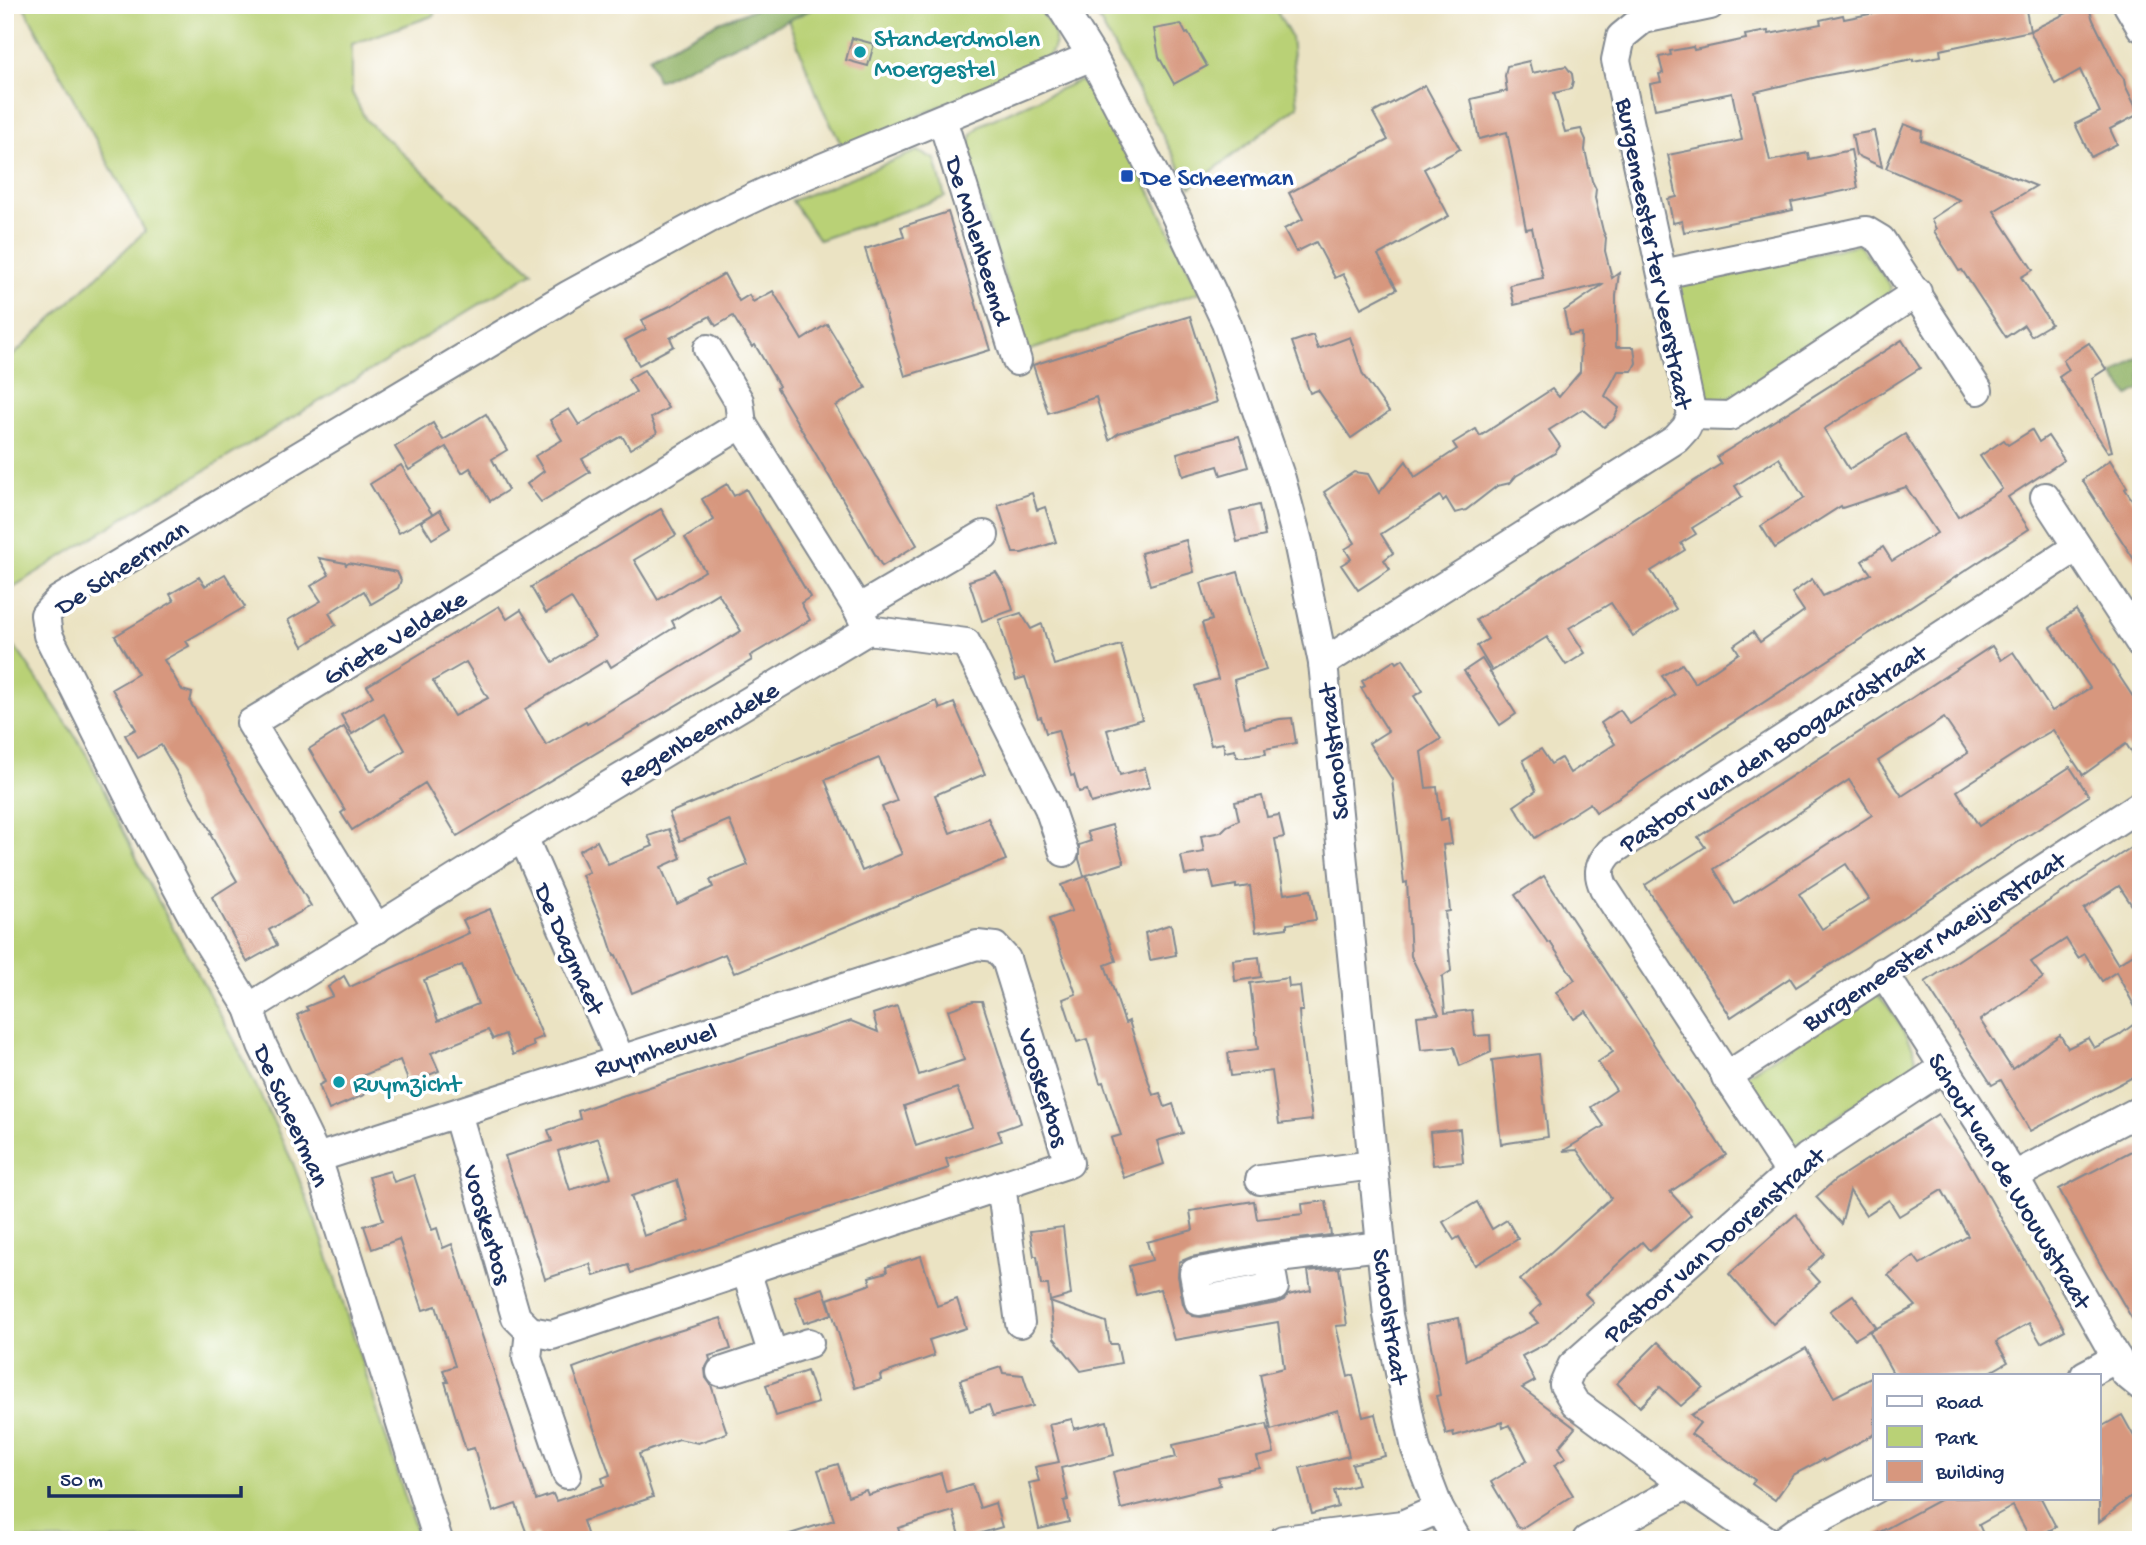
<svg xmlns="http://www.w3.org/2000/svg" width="2146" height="1545" font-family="'Gochi Hand',sans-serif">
<rect width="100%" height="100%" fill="#fff"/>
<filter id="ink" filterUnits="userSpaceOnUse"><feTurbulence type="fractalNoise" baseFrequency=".0143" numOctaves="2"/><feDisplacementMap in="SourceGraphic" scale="14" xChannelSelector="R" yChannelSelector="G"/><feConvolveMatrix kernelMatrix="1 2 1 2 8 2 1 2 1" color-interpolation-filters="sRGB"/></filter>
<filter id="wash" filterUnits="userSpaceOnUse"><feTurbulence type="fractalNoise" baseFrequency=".00686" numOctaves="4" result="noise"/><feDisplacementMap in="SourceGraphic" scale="28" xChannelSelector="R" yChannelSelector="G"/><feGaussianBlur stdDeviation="1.57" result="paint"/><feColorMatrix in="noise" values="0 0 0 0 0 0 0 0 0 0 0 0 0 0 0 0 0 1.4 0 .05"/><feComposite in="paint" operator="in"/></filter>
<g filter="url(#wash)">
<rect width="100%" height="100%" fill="#ebe3c3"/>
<g fill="#b9d176" stroke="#6a806a" stroke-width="2">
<path d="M23 5H432L435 15 352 44V93L366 120 533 272 188 481 154 499 7 591 5 588V363L145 231Z"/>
<path d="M821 5H1037C1051 28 1065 35 1046 60L889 129 842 146 822 107 788 20Z"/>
<path d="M1091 5H1275L1276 10 1291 37 1298 106 1191 187Z"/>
<path d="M1078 81 1088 84 1149 190 1200 292 1028 351 966 157 972 134 982 124Z"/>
<path d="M917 151 935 159 945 197 819 240 792 201Z"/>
<path d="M1859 244 1891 287 1888 297 1707 413 1695 395 1674 287Z"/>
<path d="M5 637 19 652 85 751 148 882 234 1040 292 1161 323 1241 419 1540H5Z"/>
<path d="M1875 992C1889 1005 1915 1042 1916 1061L1907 1072 1868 1095 1793 1148 1781 1134 1748 1081 1746 1075Z"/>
</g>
<g fill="#92b367" stroke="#567162" stroke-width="2">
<path d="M766 5H821L660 80H657L649 57 719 22Z"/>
<path d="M2141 356V389L2129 396 2113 375Z"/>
</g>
<g id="blocks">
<g fill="#d7977e" fill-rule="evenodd">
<path d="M1896 5H2025L2030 31 1940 50 1941 56 1913 61V59L1817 77 1755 92 1770 161 1808 153 1809 159 1851 150 1858 188 1791 202 1793 210 1684 232 1682 221 1673 223 1668 199 1677 197 1668 155 1742 140 1732 93 1655 109 1650 84 1661 82 1659 74 1663 73 1659 57 1671 55 1670 51 1682 49 1693 47 1694 50 1746 39 1745 35 1768 31 1769 34 1821 24 1820 20 1843 15 1844 19 1885 11 1896 8Z"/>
<path d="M2083 5H2088L2093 20 2118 71 2124 79 2125 85 2139 114 2110 129 2117 144 2091 157 2075 124 2100 112 2080 70 2055 84 2030 31Z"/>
<path d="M1181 24 1186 34 1188 33 1207 66 1174 84 1159 57 1154 29Z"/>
<path d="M852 38 874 44 868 66 846 60Z"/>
<path d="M1529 61 1532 73 1566 66 1572 74 1573 81 1571 89 1554 93 1565 132 1581 129 1586 140 1585 150 1592 181 1596 189 1595 198 1603 231 1606 238 1605 251 1612 278 1619 273 1616 296V347H1634L1636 363 1632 371H1618L1605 396 1619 408 1613 420 1604 427 1583 409 1549 430 1560 446 1555 453 1516 476 1510 483 1497 486 1466 510 1455 513 1446 498 1443 501 1440 496 1381 534 1393 553 1384 560 1390 569 1358 590 1341 565 1351 559 1345 549 1355 543 1324 492 1354 472 1368 474 1379 493 1406 461 1415 477 1457 449 1453 443 1476 429 1480 436 1552 389 1559 397 1580 372 1581 333 1569 335 1564 311 1604 284 1514 305 1510 285 1543 278 1532 228 1526 229 1507 132 1479 139 1471 99 1507 91 1505 76 1507 66Z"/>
<path d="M1425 85 1460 149 1424 169 1449 216 1378 255 1397 289 1361 308 1343 274 1335 278 1316 242 1296 252 1284 229 1303 219 1289 193 1388 140 1373 113Z"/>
<path d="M1904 124 1922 131 1921 140 2036 186 1994 211 2033 270 2021 277 2051 324 2031 336 2024 325 2006 337 1962 270 1959 271 1934 231 1936 229 1931 219 1960 200 1886 168Z"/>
<path d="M1874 131 1882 167 1856 155 1852 135Z"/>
<path d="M948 212 990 350 905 376 865 249 904 237 901 227Z"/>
<path d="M724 274 739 301 749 295 753 302 773 291 802 340 827 324 866 388 836 406 917 545 882 566 777 388 779 386 755 345 752 347 733 316 716 326 710 316 670 338 674 346 639 365 625 340 646 329 642 320 672 305Z"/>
<path d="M1190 316 1217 402 1119 433 1109 440 1096 397 1048 413 1033 365Z"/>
<path d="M1313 335 1318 349 1350 337 1363 375 1389 412 1351 438 1318 390 1310 393 1292 342Z"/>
<path d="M1902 340 1920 368 1824 429 1849 469 1905 434 1958 517 2002 489 1980 456 2004 440 2008 445 2032 430 2039 442 2048 436 2064 460 2008 497 2029 529 1596 812 1590 803 1535 838 1514 806 1536 791 1523 760 1541 749 1551 764 1561 758 1570 773 1615 744 1601 723 1620 710 1630 724 1675 695 1662 676 1682 664 1695 683 1739 653 1734 645 1753 632 1760 642 1804 611 1792 593 1812 579 1823 596 1871 574 1862 561 1883 547 1892 561 1937 533 1906 487 1842 508 1841 506 1775 548 1761 526 1804 498 1779 458 1735 486 1742 497 1692 528 1696 534 1681 543 1685 550 1651 571 1676 609 1633 636 1611 603 1569 628 1585 653 1566 665 1547 637 1492 671 1477 646 1488 639 1476 620 1721 464 1717 457Z"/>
<path d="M2089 343 2106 369 2092 378 2112 451 2108 452 2059 377 2069 370 2063 360Z"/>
<path d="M644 370 668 408 651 418 657 433 630 449 622 436 582 459 590 472 541 502 527 484 544 471 535 456 562 440 550 420 569 409 579 425 636 392 628 379Z"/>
<path d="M486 414 507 450 492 459 508 490 490 501 470 468 462 473 446 447 409 470 395 447 433 423 443 440Z"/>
<path d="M1239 436 1248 467 1221 475 1218 466 1183 476 1177 453Z"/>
<path d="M2110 460 2127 487 2125 489 2141 513V570L2082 480Z"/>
<path d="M401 465 432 514 399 533 370 484Z"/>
<path d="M727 484 734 496 746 489 810 597 801 603 810 620 750 656 752 660 457 836 425 783 352 830 341 813 345 810 309 749 344 727 371 771 405 750 384 714 352 734 341 715 373 696 367 686 499 606 507 619 521 610 553 662 595 637 571 598 546 613 531 587 661 509 676 535 634 560 658 600 705 571 685 538 714 520 702 499ZM718 593 741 631 587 724 586 722 546 745 525 709 607 660 611 667 675 627 672 621ZM466 662 488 698 454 716 433 681Z"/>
<path d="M1032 493 1037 510 1045 507 1056 542 1022 553H1013L998 505Z"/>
<path d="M1259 505 1265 536 1237 542 1230 512Z"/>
<path d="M440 510 450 528 432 539 421 522Z"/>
<path d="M1186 540 1194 572 1150 585 1141 553Z"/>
<path d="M319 558 345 563 346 565 349 563 397 572 401 580 398 588 371 604 364 591 329 613 336 625 303 646 288 620 321 601 311 586 329 575Z"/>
<path d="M996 572 1007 590 1013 610 982 621 969 581Z"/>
<path d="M1238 572 1266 670 1234 680 1245 727 1280 719 1292 718 1296 743 1265 749 1266 754 1246 757H1237L1235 750 1225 752 1223 743 1211 745 1195 686 1218 679 1202 623 1212 620 1201 583Z"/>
<path d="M225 574 245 607 186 641 189 646 164 660 182 690 192 693 190 702 311 906 269 930 277 945 247 962 212 897 237 881 210 834 212 833 161 745 138 758 125 735 136 729 112 689 138 674 115 636 174 601 170 594 199 577 205 586Z"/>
<path d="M2076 610 2141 709V766L2126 744 2083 775 2053 730 2039 738 1957 791 1979 826 2070 767 2089 796 1796 987 1790 978 1731 1017 1645 885 1705 847 1698 837 1992 646 2001 660 2013 652 2052 711 2090 688 2050 628ZM1944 718 1968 753 1902 796 1878 761ZM1849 780 1872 815 1735 904 1714 869ZM1846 864 1869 899 1822 929 1799 894Z"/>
<path d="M1021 613 1031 629 1042 624 1054 665 1121 645 1142 719 1107 730 1120 775 1145 768 1150 787 1091 803 1087 790 1079 792 1074 775 1071 776 1058 730 1046 733 1041 717 1038 718 1025 677 1016 680 999 620Z"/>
<path d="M1403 659 1423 691 1414 696 1441 739 1421 752 1426 788 1437 787 1441 820 1448 818 1452 844 1443 845 1450 911 1445 912 1451 971 1442 977 1445 1013 1472 1010 1475 1036 1490 1035 1491 1052 1460 1066 1454 1047 1421 1050 1417 1016 1439 1014 1411 956 1407 882 1404 883 1392 779 1369 743 1388 731 1361 688 1365 686 1362 681 1395 660 1397 663Z"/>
<path d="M1482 659 1516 714 1500 725 1464 671Z"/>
<path d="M937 701 940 709 954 703 985 774 935 795 950 833 988 818 1006 860 734 973 725 954 632 993 616 955 614 956 607 935 582 875 589 872 579 851 597 841 608 864 653 846 648 836 669 829 681 858 661 867 677 904 713 887 710 880 748 865 729 820 680 841 669 813ZM879 758 897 801 882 807 902 854 862 871 825 780Z"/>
<path d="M1262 796 1267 817 1279 815 1284 837 1275 839 1284 894 1311 890 1316 920 1287 924V928L1256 932 1250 886 1236 888V885L1214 889 1210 872 1185 875 1181 856 1204 852 1201 836 1221 832 1227 826 1239 820 1235 802Z"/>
<path d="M1112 825 1124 863 1084 876 1079 859V845L1091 841 1087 832Z"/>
<path d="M2141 841V919L2119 886 2084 909 2118 964 2141 949V1018L2116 972 2102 981 2085 954 2078 958 2066 939 2031 962 2043 978 1980 1020 2012 1069 2060 1035 2068 1048 2088 1038 2094 1048 2118 1036 2141 1019V1073L2030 1131 2001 1080 1992 1085 1925 982Z"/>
<path d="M1087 876 1116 961 1105 965 1125 1023 1129 1021 1153 1095 1160 1093 1165 1107 1173 1104 1183 1133 1157 1141 1164 1164 1124 1178 1111 1138 1121 1135 1103 1082 1100 1083 1087 1039 1077 1042 1063 999 1076 994 1049 919 1072 911 1061 885Z"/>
<path d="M1544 876 1726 1155 1670 1192 1691 1215 1650 1251 1642 1242 1585 1294 1593 1302 1547 1343 1522 1356 1535 1381 1522 1388 1575 1428 1559 1447 1566 1458 1554 1465 1573 1495 1522 1528 1517 1526 1491 1482 1527 1460 1509 1425 1503 1428 1502 1422 1454 1436 1453 1432 1446 1434 1436 1396 1440 1395 1427 1324 1459 1318 1466 1360 1538 1323 1530 1314 1541 1304 1520 1280 1611 1198 1577 1150 1563 1151 1604 1126 1591 1107 1616 1090 1598 1062 1613 1052 1586 1011 1574 1019 1556 992 1575 980 1550 942 1548 943 1515 895Z"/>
<path d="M490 909 543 1037 532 1041 534 1046 513 1055 505 1034 493 1039 488 1030 431 1053 439 1071 409 1083 400 1060 357 1078 364 1095 329 1110 319 1085 325 1082 297 1015 308 1010 306 1007 333 996 328 987 344 976 350 987 469 933 463 920ZM462 965 478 1004 438 1021 424 980Z"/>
<path d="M1171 924 1176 955 1150 960 1145 933Z"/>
<path d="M1259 957 1261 977 1235 981 1233 960Z"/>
<path d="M1288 978 1289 987 1300 986 1303 1011H1299L1300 1028 1312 1120 1279 1124 1272 1071 1231 1076 1228 1053 1258 1049 1250 983Z"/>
<path d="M973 1001H982L1021 1123 998 1131 1002 1141 946 1159 949 1168 631 1273 628 1265 594 1276 590 1264 545 1279 505 1156 552 1141 548 1130 580 1119 578 1111 619 1097 851 1021 878 1032 873 1014 897 1006 919 1075 964 1060 948 1010ZM957 1088 972 1127 916 1146 904 1106ZM598 1138 611 1177 570 1190 558 1151ZM677 1180 689 1221 644 1236 631 1196Z"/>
<path d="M1539 1054 1548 1137 1501 1144 1492 1060Z"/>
<path d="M1938 1114 1969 1162 2065 1330 2041 1343 2029 1323 1996 1342 2008 1362 1985 1375H1894L1870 1332 1916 1306 1888 1275 1914 1256 1920 1264 1968 1236 1942 1190 1899 1216 1889 1200 1866 1215 1850 1191 1841 1224 1816 1197 1835 1180Z"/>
<path d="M1460 1129 1463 1162 1433 1165 1430 1132Z"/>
<path d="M2141 1146V1334L2088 1243 2059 1189Z"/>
<path d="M390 1171 394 1182 414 1175 432 1230 437 1228 443 1248 452 1244 536 1500 553 1494 556 1501 604 1485 602 1478 610 1475 573 1368 649 1340 721 1318 731 1349 709 1356 710 1360 705 1369 706 1378 711 1385 727 1433 698 1443 679 1439 639 1454 653 1497 583 1521 589 1540H539L537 1534 528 1537 516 1504 493 1512 474 1448 466 1450 445 1382H448L443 1370 455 1366 436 1306 423 1310 399 1239 372 1249 364 1226 383 1220 369 1177Z"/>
<path d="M1254 1201 1257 1219 1303 1214 1302 1204 1326 1201 1331 1235 1266 1243 1191 1257 1179 1262 1178 1276 1183 1304 1187 1312 1193 1316 1201 1317 1277 1303 1284 1300 1288 1295 1311 1290 1308 1271 1339 1268 1347 1325 1336 1326 1348 1377 1353 1375 1363 1417 1375 1414 1385 1456 1352 1464 1358 1485 1334 1491 1338 1507 1312 1514 1300 1468 1349 1456 1338 1410 1271 1430 1260 1374 1284 1368 1278 1322 1174 1340 1160 1289 1136 1295 1129 1266 1152 1260 1147 1242 1193 1230 1190 1211Z"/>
<path d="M1477 1202 1492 1229 1507 1220 1518 1239 1475 1265 1459 1237 1454 1240 1443 1222Z"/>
<path d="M1796 1214 1824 1254 1808 1269 1820 1282 1773 1324 1729 1274Z"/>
<path d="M1063 1227 1071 1295 1050 1301 1048 1285H1041L1037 1256H1034L1030 1231Z"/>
<path d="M921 1256 937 1306 957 1299 966 1328 929 1340 934 1356 880 1375 881 1380 855 1388 828 1299 871 1284 869 1277 887 1272 886 1267Z"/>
<path d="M823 1288 832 1314 804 1323 795 1297Z"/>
<path d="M1853 1295 1876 1327 1855 1339 1830 1311Z"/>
<path d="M1050 1302 1106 1322 1110 1344H1117L1121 1363 1081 1371 1054 1338Z"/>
<path d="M1658 1342 1703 1387 1681 1406 1660 1387 1640 1407 1617 1383Z"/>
<path d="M1806 1348 1834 1397 1875 1376V1434L1824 1461 1823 1459 1793 1475 1775 1500 1752 1484 1755 1480 1691 1434 1700 1423 1691 1415Z"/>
<path d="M1001 1367 1003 1373 1023 1375 1033 1406 993 1416 989 1405 970 1411 960 1380Z"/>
<path d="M807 1371 818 1403 776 1416 766 1385Z"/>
<path d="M2122 1415 2141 1449V1488L2099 1522V1428Z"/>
<path d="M1072 1419 1074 1429 1107 1421 1114 1455 1061 1468 1068 1500 1064 1501 1069 1522 1039 1529 1029 1483 1039 1481 1035 1467 1059 1462 1049 1424Z"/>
<path d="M1267 1424 1274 1453 1257 1457 1260 1468 1218 1477 1220 1485 1121 1509 1113 1472 1176 1457 1173 1445Z"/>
<path d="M838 1464 848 1496 866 1490 868 1495 941 1473 946 1492 972 1484 980 1508 995 1503 1002 1527 961 1539 953 1511 898 1528 902 1540H788L787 1535 834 1520 818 1470Z"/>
<path d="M1943 1498H2041L2056 1527 2031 1540 2013 1506 1979 1525 1986 1540H1865Z"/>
</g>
</g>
</g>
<g filter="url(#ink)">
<use href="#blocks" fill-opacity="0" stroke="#838990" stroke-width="2"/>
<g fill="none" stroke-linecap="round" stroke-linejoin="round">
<g stroke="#838990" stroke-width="32">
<g id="minor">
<path d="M1060 5 1092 56 1174 212 1226 322 1281 479 1298 542 1323 663 1388 1315 1416 1449 1439 1509 1457 1540"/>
<path d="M2128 5 2141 27"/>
<path d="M942 119 1017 361"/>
<path d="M1663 274 1866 231 1881 240 1978 390"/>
<path d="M708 349 739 401 742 424"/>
<path d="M1692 415 1730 416 1917 292"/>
<path d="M2045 497 2141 644"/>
<path d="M858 609 984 535"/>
<path d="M1323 663 1676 439 1686 428 1692 415 1616 60 1621 37 1643 19 1710 5"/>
<path d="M523 837 620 1059"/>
<path d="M377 929 251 723 742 424 858 609 868 630"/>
<path d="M1883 972 2014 1176 2125 1373 2141 1386"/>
<path d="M249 1008 523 837 868 630 966 643 1049 808 1064 852"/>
<path d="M1726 1077 2141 805"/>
<path d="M317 1158 977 945 995 947 1006 959 1069 1163 552 1335 530 1331 516 1317 457 1113"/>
<path d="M1791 1174 1604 888C1597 873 1599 865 1610 852L2077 547"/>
<path d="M2014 1176 2141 1110"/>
<path d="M1260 1180 1373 1165"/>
<path d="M1001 1185 1020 1323"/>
<path d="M1269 1259 1274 1287 1199 1301 1194 1273 1269 1259 1381 1246"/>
<path d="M746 1271 773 1355"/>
<path d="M530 1331 527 1358 567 1474"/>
<path d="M721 1372 809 1343"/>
<path d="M2085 1375 2117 1358"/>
<path d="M438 1540 317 1158 262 1045 249 1008 199 928 138 814 48 635 45 615 59 600 569 295 710 218 774 188 1092 56"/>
<path d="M1283 1540 1402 1525 1439 1509"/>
<path d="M1587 1540 1686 1485"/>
<path d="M1766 1540 1686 1485 1575 1403 1564 1385 1572 1366 1808 1157 1945 1067"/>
<path d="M1785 1540 1800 1529 1875 1489"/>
</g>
</g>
<use href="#minor" stroke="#fff" stroke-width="28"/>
</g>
</g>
<g fill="#0f9aa8" stroke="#fff" stroke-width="2.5">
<circle cx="860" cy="52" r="7"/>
<circle cx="339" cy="1082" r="7"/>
</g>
<rect fill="#1a4fb4" stroke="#fff" stroke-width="2.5" x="1120" y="169" width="14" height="14" rx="3.5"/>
<g text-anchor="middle" stroke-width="7" stroke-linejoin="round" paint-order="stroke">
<g font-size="26" fill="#0d838f" stroke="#fff" text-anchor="start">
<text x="874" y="46">Standerdmolen<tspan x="874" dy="30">Moergestel</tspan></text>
<text x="353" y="1091">Ruymzicht</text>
</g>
<g font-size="26" fill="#164399" stroke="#fff" text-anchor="start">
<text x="1141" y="185">De Scheerman</text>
</g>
<g font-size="26" fill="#1b2f5e" stroke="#fff">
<text transform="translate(980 240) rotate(73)" y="9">De Molenbeemd</text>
<text transform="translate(1656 253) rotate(79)" y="9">Burgemeester ter Veerstraat</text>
<text transform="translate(121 566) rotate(-33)" y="9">De Scheerman</text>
<text transform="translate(394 636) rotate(-31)" y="9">Griete Veldeke</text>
<text transform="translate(698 732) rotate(-31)" y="9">Regenbeemdeke</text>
<text transform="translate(1772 747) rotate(-33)" y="9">Pastoor van den Boogaardstraat</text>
<text transform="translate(1332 752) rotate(-96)" y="9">Schoolstraat</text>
<text transform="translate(1933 940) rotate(-33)" y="9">Burgemeester Maeijerstraat</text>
<text transform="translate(571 948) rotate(66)" y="9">De Dagmaet</text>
<text transform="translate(655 1048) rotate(-18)" y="9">Ruymheuvel</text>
<text transform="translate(1045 1087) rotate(73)" y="9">Vooskerbos</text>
<text transform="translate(293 1115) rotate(66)" y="9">De Scheerman</text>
<text transform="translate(2011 1180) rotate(59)" y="9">Schout van de Wouwstraat</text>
<text transform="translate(489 1224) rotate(74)" y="9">Vooskerbos</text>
<text transform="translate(1713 1244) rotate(-41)" y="9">Pastoor van Doorenstraat</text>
<text transform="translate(1392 1316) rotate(82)" y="9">Schoolstraat</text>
</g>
</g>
<rect width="2146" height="1545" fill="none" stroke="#fff" stroke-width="28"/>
<rect x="1873" y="1374" width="228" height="126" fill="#ffffff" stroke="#a4acbf" stroke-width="2"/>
<rect x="1887" y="1396" width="35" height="10" fill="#ffffff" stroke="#a4acbf" stroke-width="2"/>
<text x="1936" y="1408" font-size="21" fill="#1b2f5e">Road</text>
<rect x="1887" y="1426" width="35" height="21" fill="#b9d176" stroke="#a4acbf" stroke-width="2"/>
<text x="1936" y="1444" font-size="21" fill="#1b2f5e">Park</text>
<rect x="1887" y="1461" width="35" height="21" fill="#d7977e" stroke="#a4acbf" stroke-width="2"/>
<text x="1936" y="1478" font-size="21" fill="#1b2f5e">Building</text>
<path d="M49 1486v10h192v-10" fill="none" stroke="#1b2f5e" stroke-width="3.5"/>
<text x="60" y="1486" font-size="21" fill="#1b2f5e" stroke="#ffffff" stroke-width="5" paint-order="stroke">50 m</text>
</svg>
